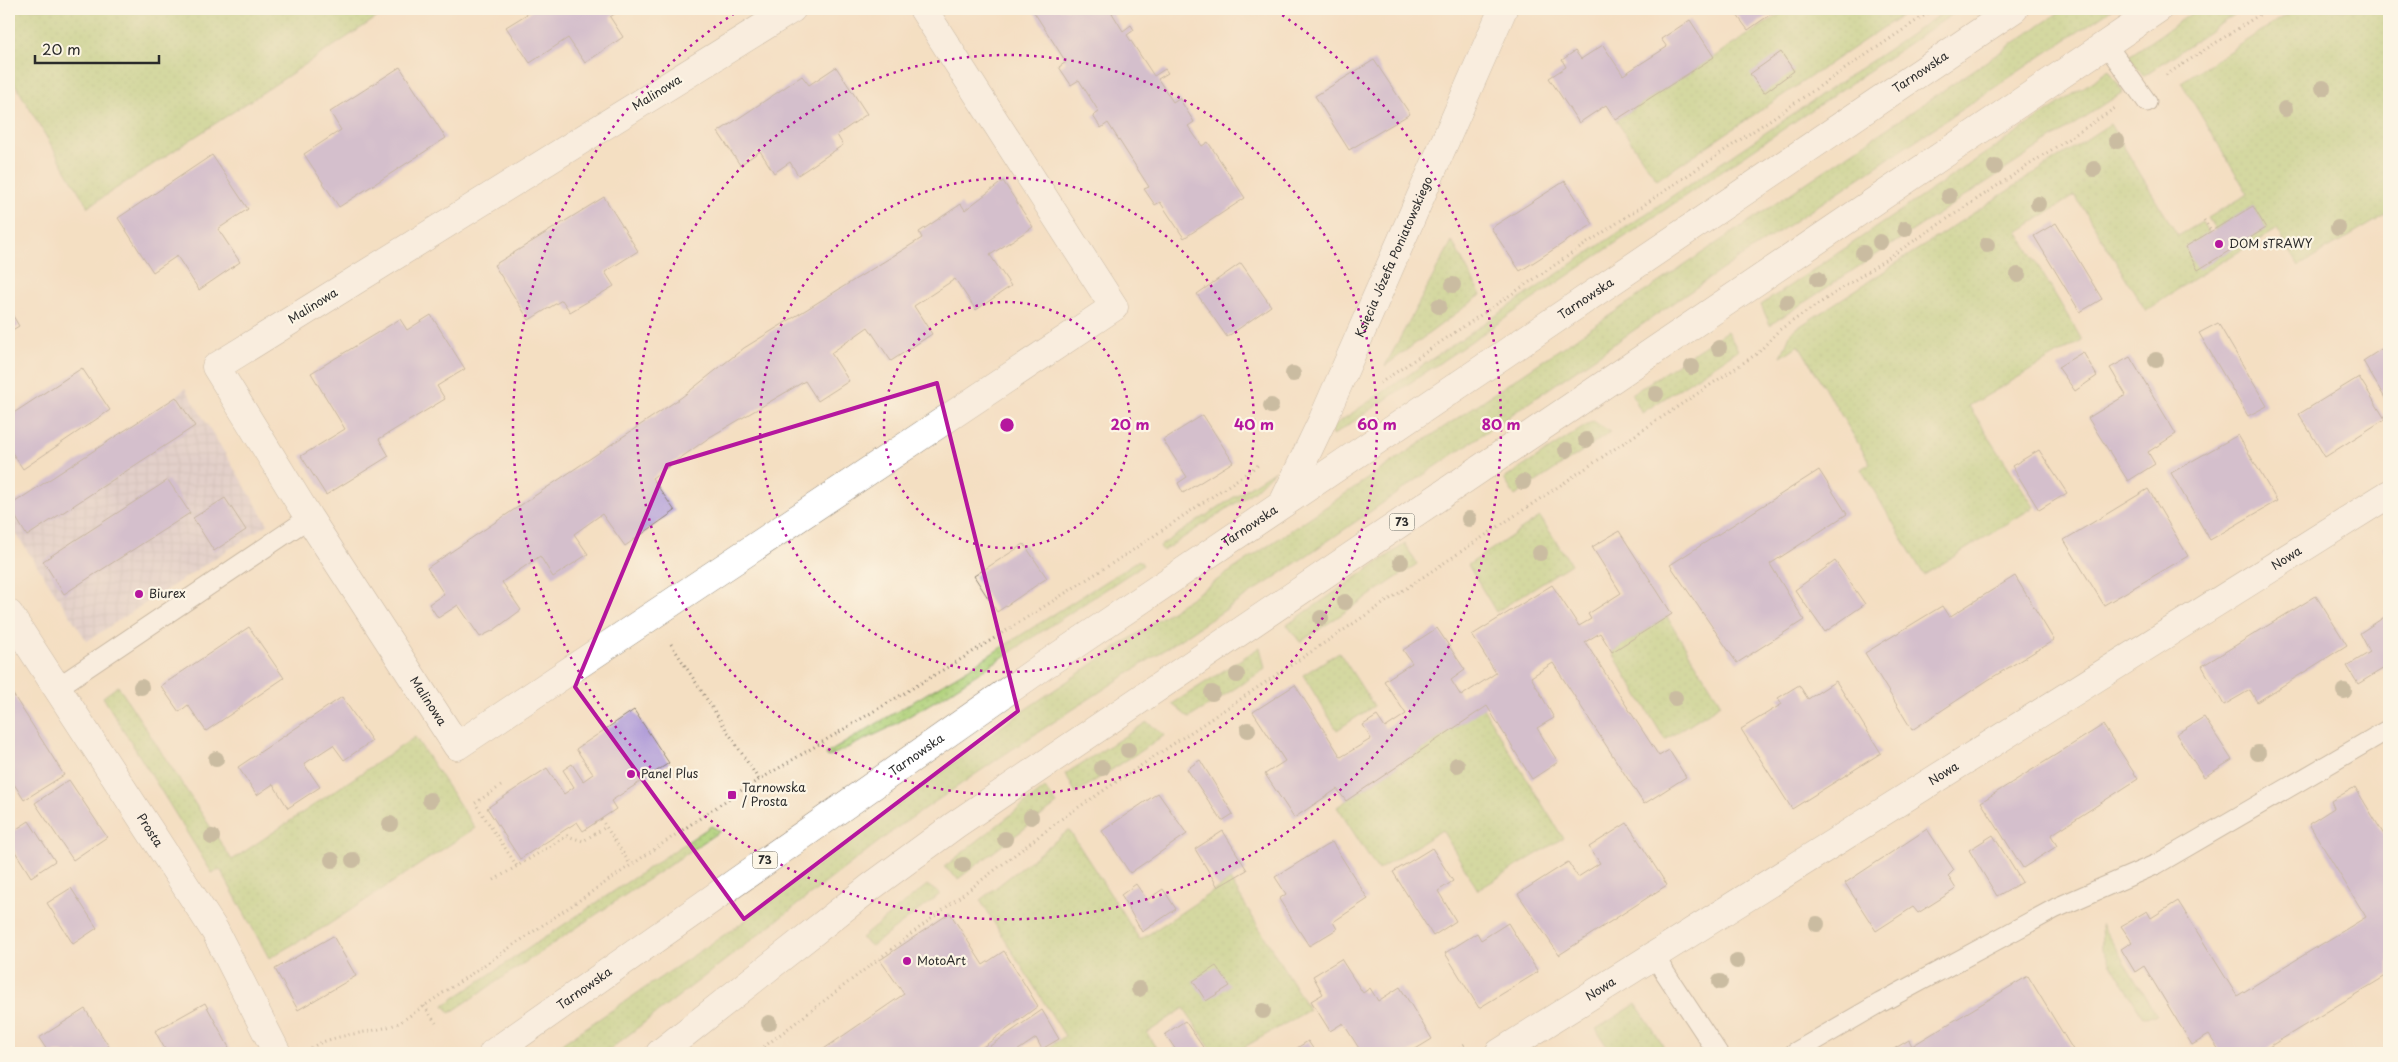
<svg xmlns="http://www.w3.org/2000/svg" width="2398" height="1062" font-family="'Playpen Sans',sans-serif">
<defs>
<pattern id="industrial-grid" width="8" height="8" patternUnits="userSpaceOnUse" patternTransform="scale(1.25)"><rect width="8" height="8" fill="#cdbed2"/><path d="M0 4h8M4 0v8" fill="none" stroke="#b0a3b4"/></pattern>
<pattern id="grass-dots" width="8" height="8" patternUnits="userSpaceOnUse" patternTransform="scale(1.25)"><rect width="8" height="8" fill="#aed078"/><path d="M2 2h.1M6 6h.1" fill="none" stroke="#96b368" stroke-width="1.8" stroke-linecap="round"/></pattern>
</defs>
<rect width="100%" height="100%" fill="#fcf5e5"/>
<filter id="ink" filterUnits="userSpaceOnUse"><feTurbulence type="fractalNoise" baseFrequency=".02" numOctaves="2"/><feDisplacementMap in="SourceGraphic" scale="10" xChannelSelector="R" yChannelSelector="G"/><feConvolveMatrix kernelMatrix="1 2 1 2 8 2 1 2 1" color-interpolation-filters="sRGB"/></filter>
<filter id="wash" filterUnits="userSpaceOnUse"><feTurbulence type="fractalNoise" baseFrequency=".0096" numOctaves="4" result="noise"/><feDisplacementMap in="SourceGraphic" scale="20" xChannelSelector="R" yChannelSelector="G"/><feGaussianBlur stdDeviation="1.12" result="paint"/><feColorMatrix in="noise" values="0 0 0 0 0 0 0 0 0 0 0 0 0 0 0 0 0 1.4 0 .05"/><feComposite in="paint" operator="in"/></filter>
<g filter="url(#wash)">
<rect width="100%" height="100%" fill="#f4dfc2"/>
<path fill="url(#industrial-grid)" d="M185 388 268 524 87 641 9 523V506L176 397Z"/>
<g fill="url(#grass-dots)" stroke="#6c7e52">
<path d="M9 9H390L88 207 9 74Z"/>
<path d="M1788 9H1911L1657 180 1616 120Z"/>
<path d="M1948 9H1960L1332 436 1333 426Z"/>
<path d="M2064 9H2112L1720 271 1271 580 1011 750 898 827 605 1053H548L739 925 1020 713Z"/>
<path d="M2198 9H2243L2143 76 2129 56Z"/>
<path d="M2296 9H2389V213L2299 266 2277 229 2193 279 2146 311 2075 195 2018 232 2082 340 1969 406 2034 507 1924 575 1861 469 1870 463 1799 345 1781 357 1791 332 2110 124 2178 236 2202 222 2208 233 2199 269 2266 228 2253 206 2215 229 2208 218 2248 194 2181 82Z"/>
<path d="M2109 70 2123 92 1770 325 1761 305Z"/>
<path d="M1452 241 1481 295 1385 366Z"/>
<path d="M1727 331 1738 350 1642 413 1632 394Z"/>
<path d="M1593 421 1611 432 1515 496 1504 479Z"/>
<path d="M1275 470 1254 491 1163 551 1160 546Z"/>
<path d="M1540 517 1571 564 1496 612 1468 565Z"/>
<path d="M1405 544 1417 564 1300 642 1287 625Z"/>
<path d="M1139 560 1143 565 945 695 887 729 828 757 826 754 966 670Z"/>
<path d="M1667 617 1721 704 1665 740 1612 652Z"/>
<path d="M1260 647 1265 669 1189 718 1172 704Z"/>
<path d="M1339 652 1374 706 1337 730 1303 675Z"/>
<path d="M118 686 232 860 415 737 475 828 328 925 269 958 220 869 212 873 103 697Z"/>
<path d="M1483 708 1563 838 1478 890 1442 830 1378 870 1337 807Z"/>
<path d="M1147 722 1165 735 1076 793 1065 774Z"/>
<path d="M1045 788 1057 804 958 879 944 867Z"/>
<path d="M711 826 720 831 450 1013 444 1005Z"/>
<path d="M1069 830 1140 940 1230 880 1309 1010 1234 1053H1214L1184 1008 1147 1033 1159 1053H1041L1065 1036 980 900Z"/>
<path d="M927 885 940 894 872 946 861 938Z"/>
<path d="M2101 924 2157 1016 2143 1017 2102 948Z"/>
<path d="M1636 1004 1668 1053H1611L1596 1029Z"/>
</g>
<g id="blocks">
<g fill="#ae9ad8">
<path d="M530 9H622L610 17 623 37 585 63 568 38 530 63 506 27 532 11Z"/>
<path d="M1032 9H1118L1112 13 1123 31 1131 25 1134 30 1127 35 1154 76 1165 69 1168 73 1158 79 1173 102 1179 98 1194 122 1188 126 1202 146 1208 142 1245 198 1184 238 1160 202 1155 205 1144 189 1149 187 1108 123 1101 128 1093 116 1099 112 1079 80 1071 85 1059 67 1066 62Z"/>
<path d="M1737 9H1778L1748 30 1734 11Z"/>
<path d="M1690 20 1714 57 1616 120 1606 105 1579 123 1549 78 1566 67 1562 60 1575 51 1581 59 1603 45 1623 75 1667 47 1661 39Z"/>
<path d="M1781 52 1794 71 1764 93 1750 74Z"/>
<path d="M1374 60 1410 114 1349 150 1315 96Z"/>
<path d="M400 67 446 138 339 207 304 154 341 130 330 112Z"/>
<path d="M836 67 867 114 837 135 843 145 798 175 790 162 774 173 760 151 740 165 718 132 802 76 809 85Z"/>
<path d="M212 155 248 209 218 229 240 262 199 290 177 256 153 272 118 218Z"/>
<path d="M1003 181 1033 227 990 255 1011 286 976 310 955 279 914 306 932 334 891 361 868 327 831 353 849 381 818 401 805 381 710 437 652 478 675 511 625 546 602 514 574 534 588 554 553 577 540 556 502 582 521 610 494 630 480 637 458 605 438 618 429 604 444 594 427 568 682 397 744 348 906 248 922 238 919 232 961 204 965 210Z"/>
<path d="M1565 181 1593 224 1520 271 1491 228Z"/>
<path d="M604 197 638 251 605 272 614 286 570 312 562 300 529 320 494 265Z"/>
<path d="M2253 206 2266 228 2198 270 2185 247Z"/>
<path d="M2056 223 2102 299 2080 312 2034 236Z"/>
<path d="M1241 263 1271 306 1227 337 1197 294Z"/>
<path d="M9 309 19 326 9 332Z"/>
<path d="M431 315 465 369 437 386 445 399 379 439 389 456 326 495 301 456 345 429 311 373 400 319 407 330Z"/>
<path d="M2218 323 2267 406 2248 416 2199 333Z"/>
<path d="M2389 344V405L2363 361Z"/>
<path d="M2083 352 2097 376 2075 391 2058 367Z"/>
<path d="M2130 357 2176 434 2148 452 2155 464 2128 481 2088 418 2126 395 2110 368Z"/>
<path d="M82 368 110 410 23 469 9 448V416Z"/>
<path d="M2359 377 2385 419 2325 457 2299 414Z"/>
<path d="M176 397 195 426 27 536 9 506Z"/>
<path d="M1203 415 1233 462 1183 493 1178 483 1187 477 1163 440Z"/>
<path d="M2238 435 2277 501 2210 540 2171 473Z"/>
<path d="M2039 450 2067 493 2039 510 2012 466Z"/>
<path d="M1819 470 1847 514 1770 564 1804 620 1737 663 1670 565Z"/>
<path d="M168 480 190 513 64 594 43 561Z"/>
<path d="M2148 489 2188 556 2104 605 2064 540Z"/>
<path d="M225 498 246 530 214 551 193 518Z"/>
<path d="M1619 531 1672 614 1612 652 1600 633 1585 642 1659 756 1669 750 1686 777 1644 804 1553 663 1531 677 1554 718 1537 728 1558 762 1532 779 1487 706 1346 801 1337 789 1294 818 1265 774 1285 761 1253 712 1295 685 1341 757 1371 739 1363 725 1377 716 1385 728 1406 714 1384 681 1412 663 1403 650 1437 628 1465 670 1451 680 1461 696 1496 673 1472 635 1552 585 1579 626 1591 619 1588 614 1621 593 1592 547Z"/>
<path d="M1024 544 1047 578 997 612 974 576Z"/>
<path d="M2389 544V559L2383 548Z"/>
<path d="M1835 561 1865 604 1825 632 1795 590Z"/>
<path d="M2015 576 2054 640 1988 680 1912 730 1865 653 1942 606 1949 617Z"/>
<path d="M2316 596 2347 645 2257 702 2250 690 2224 705 2202 666Z"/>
<path d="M2389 614V665L2358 684 2347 666 2370 652 2360 633Z"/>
<path d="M249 627 284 678 206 731 188 705 179 712 161 686Z"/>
<path d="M1836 681 1881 753 1792 809 1741 729 1782 704 1778 698 1799 685 1808 699Z"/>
<path d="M9 688 64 775 24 800 9 776Z"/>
<path d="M342 697 372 741 344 760 333 745 304 764 320 787 288 808 273 784 257 795 238 767Z"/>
<path d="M634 710 669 763 611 801 616 809 583 831 577 822 520 859 487 808 547 768 564 794 574 787 563 770 572 764 583 781 593 774 576 749Z"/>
<path d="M2204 717 2232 760 2204 777 2176 734Z"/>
<path d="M2103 725 2138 779 2051 835 2057 846 2023 868 1981 802Z"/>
<path d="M1200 760 1233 814 1222 821 1187 769Z"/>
<path d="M69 780 107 837 73 860 35 803Z"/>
<path d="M2355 787 2389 843V974L2259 1053H2221L2209 1035 2192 1045 2144 966 2135 972 2121 949 2132 942 2121 926 2147 911 2151 918 2178 901 2237 996 2366 917 2309 824 2334 808 2331 801Z"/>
<path d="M1158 793 1187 834 1130 873 1102 831Z"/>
<path d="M29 821 55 861 31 877 9 842V834Z"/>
<path d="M1627 823 1667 885 1559 955 1518 894 1568 862 1578 877 1600 863 1589 847Z"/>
<path d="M1927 829 1954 870 1948 876 1956 889 1918 913 1913 907 1876 931 1845 883Z"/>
<path d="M1223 831 1247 870 1218 887 1195 849Z"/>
<path d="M1993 835 2022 882 1997 896 1969 850Z"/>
<path d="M1332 842 1368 899 1333 922 1337 929 1309 946 1279 899 1286 894 1275 877Z"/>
<path d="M1432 848 1453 881 1438 891 1456 921 1433 936 1393 872Z"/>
<path d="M1136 884 1147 900 1163 889 1176 909 1142 932 1121 895Z"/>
<path d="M71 888 97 928 73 944 47 903Z"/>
<path d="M950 913 983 965 1004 951 1038 1006 975 1053H818L904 994 880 960Z"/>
<path d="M1508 923 1538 972 1479 1008 1445 953 1477 933 1481 940Z"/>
<path d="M333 936 356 976 298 1010 275 969Z"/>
<path d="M1341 959 1363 993 1370 988 1378 1001 1400 987 1432 1039 1409 1053H1362L1343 1023 1330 1031 1311 1001 1323 994 1313 976Z"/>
<path d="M1216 966 1230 986 1206 1001 1193 981Z"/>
<path d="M2028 976 2075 1053H1887L1909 1040 1912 1046Z"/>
<path d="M205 1003 232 1053H167L155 1031Z"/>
<path d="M85 1009 113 1053H49L39 1038Z"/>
<path d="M1042 1010 1059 1039 1042 1049 1036 1038 1014 1053H980Z"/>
<path d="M1185 1021 1207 1053H1178L1165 1034Z"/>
<path d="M1308 1041 1316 1053H1289Z"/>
</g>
</g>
</g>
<g filter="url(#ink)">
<use href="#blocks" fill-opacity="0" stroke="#908576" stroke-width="1"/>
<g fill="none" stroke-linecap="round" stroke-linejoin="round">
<g stroke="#908576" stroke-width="21">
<g id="service">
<path d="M2106 44 2147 102"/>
<path d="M58 687 309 518"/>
<path d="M1654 956 1718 1053"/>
<path d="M1794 1053 1880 1003 2056 908 2157 864 2389 729"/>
</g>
</g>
<g stroke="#908576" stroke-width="29">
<g id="minor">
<path id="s1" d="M792 9 216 367 309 518 457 746 1114 307 923 9"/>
<path id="s2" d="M1283 503 1323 419 1503 9"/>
<path id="s3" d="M9 614 215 931 277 1053"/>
<path id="s4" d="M1499 1053 2389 494"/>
</g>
</g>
<g stroke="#908576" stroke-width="29">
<g id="primary">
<path id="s5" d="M493 1053 1039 669 2014 9"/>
<path d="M660 1053 872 886 955 825 2158 9"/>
</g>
</g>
<g stroke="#908576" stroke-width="3" stroke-dasharray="1 4" stroke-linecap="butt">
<path d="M2166 75 2268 9"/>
<path d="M2204 220 2211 231"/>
<path d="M1380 383 1934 9"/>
<path d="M671 644 759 780"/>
<path d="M501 786 475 803 517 866"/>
<path d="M601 819 630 864"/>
<path d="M494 880 567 836 583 841 606 827"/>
<path d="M424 1006 436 1023"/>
<path d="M311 1048C333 1033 374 1034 399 1023L737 793 963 658 1130 552 1260 464"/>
<path d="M756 1053 1064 817 1758 353 1779 330 2115 108"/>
<path d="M1451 1053 1465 1044"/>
</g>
<use href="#service" stroke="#fff" stroke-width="19"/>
<use href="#minor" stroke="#fff" stroke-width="28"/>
<use href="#primary" stroke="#fff" stroke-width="28"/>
</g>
<g fill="#989379">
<circle cx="2323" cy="88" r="8"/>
<circle cx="2285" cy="109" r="8"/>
<circle cx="2117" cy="141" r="8"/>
<circle cx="1995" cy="167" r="8"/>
<circle cx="2094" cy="169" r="8"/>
<circle cx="1949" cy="196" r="8"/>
<circle cx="2038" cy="204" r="8"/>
<circle cx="2338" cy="228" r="8"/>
<circle cx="1905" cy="229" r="8"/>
<circle cx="1880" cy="242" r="8"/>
<circle cx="1987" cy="245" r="8"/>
<circle cx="1863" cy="253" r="8"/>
<circle cx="2018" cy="275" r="8"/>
<circle cx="1818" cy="279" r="8"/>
<circle cx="1453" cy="285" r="8"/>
<circle cx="1787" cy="302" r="8"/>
<circle cx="1439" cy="306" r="8"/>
<circle cx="1719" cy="348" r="8"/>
<circle cx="2156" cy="360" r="8"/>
<circle cx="1692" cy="367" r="8"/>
<circle cx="1293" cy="374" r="8"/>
<circle cx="1656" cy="394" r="8"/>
<circle cx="1271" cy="406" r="8"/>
<circle cx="1586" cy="440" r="8"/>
<circle cx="1566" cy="450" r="8"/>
<circle cx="1523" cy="482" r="8"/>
<circle cx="1469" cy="519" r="8"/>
<circle cx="1540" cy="553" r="8"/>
<circle cx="1401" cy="562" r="8"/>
<circle cx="1345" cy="602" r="8"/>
<circle cx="1321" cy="618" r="8"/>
<circle cx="1237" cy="675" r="8"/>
<circle cx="141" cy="687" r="8"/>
<circle cx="2344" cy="691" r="8"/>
<circle cx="1212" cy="693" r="8"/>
<circle cx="1675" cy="698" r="8"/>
<circle cx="1248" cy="730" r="8"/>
<circle cx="1128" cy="750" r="8"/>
<circle cx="2258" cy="753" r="8"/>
<circle cx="216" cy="759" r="8"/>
<circle cx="1457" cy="765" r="8"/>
<circle cx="1102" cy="768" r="8"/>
<circle cx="430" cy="800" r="8"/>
<circle cx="1031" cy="817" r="8"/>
<circle cx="390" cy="824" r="8"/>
<circle cx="212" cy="837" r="8"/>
<circle cx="1005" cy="839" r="8"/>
<circle cx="332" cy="860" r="8"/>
<circle cx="353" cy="860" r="8"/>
<circle cx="963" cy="865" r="8"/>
<circle cx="1817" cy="924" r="8"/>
<circle cx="1737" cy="961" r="8"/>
<circle cx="1720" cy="982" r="8"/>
<circle cx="1139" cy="989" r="8"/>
<circle cx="1263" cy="1011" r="8"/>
<circle cx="769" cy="1023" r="8"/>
</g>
</g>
<path d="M0 0H2398V1062H0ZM937 383 1018 711 744 919 575 687 667 465Z" fill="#f4dfc2" fill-opacity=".55" fill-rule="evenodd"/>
<path fill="none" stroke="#b5179e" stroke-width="4" stroke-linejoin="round" d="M937 383 1018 711 744 919 575 687 667 465Z"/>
<g fill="none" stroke="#b5179e" stroke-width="2.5" stroke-dasharray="2.5 5">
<circle cx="1007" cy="425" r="123"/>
<circle cx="1007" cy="425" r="247"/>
<circle cx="1007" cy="425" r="370"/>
<path d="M1276 11A494 494 0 1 1 738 11"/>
</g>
<g fill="#b5179e" stroke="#fcf5e5" stroke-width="2">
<circle cx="2219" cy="244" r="5"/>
<circle cx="139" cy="594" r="5"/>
<circle cx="631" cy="774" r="5"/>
<rect x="727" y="790" width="10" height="10" rx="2.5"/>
<circle cx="907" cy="961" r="5"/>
</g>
<g text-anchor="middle" stroke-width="4.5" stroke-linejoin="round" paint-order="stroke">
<g fill="#fcf5e5" stroke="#6a6863" stroke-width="1">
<rect x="1389.5" y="513.5" width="25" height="17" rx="4"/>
<rect x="752.5" y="851.5" width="25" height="17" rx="4"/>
</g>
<g font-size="11" font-weight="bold" fill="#2b2b2b">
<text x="1402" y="526">73</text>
<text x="765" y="864">73</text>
</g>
<g font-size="12" fill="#2b2b2b" stroke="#fcf5e5">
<text dy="4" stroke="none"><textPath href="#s5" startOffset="1732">Tarnowska</textPath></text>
<text transform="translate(657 93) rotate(-32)" y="4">Malinowa</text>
<text dy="4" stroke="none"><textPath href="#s2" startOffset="270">Księcia Józefa Poniatowskiego</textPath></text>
<text dy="4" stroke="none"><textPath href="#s5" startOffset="1328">Tarnowska</textPath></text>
<text transform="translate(313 306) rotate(-32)" y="4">Malinowa</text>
<text dy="4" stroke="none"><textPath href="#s5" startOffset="922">Tarnowska</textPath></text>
<text dy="4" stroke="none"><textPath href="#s4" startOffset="930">Nowa</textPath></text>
<text dy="4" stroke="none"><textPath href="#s1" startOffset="1074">Malinowa</textPath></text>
<text dy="4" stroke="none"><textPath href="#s5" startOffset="518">Tarnowska</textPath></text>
<text dy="4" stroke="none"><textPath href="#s4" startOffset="525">Nowa</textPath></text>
<text dy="4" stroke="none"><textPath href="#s3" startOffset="258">Prosta</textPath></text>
<text dy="4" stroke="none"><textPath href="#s5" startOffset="112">Tarnowska</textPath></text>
<text dy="4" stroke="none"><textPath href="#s4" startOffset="120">Nowa</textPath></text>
</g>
<g font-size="12" fill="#2b2b2b" stroke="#fcf5e5" text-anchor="start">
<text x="2229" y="248">DOM sTRAWY</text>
<text x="149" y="598">Biurex</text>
<text x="641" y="778">Panel Plus</text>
<text x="742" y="792">Tarnowska<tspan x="742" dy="14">/ Prosta</tspan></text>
<text x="917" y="965">MotoArt</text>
</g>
</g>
<circle cx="1007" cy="425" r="8" fill="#b5179e" stroke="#fcf5e5" stroke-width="2.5"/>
<g font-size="15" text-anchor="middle" font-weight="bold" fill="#b5179e" stroke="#fcf5e5" stroke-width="4.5" stroke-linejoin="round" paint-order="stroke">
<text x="1130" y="430">20 m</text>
<text x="1254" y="430">40 m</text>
<text x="1377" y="430">60 m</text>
<text x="1501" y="430">80 m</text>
</g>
<rect width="2398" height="1062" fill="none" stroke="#fcf5e5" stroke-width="30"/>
<path d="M35 55v8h124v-8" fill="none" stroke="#2b2b2b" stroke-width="2.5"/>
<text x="42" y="55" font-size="15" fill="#2b2b2b" stroke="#fcf5e5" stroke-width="4" paint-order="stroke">20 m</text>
</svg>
